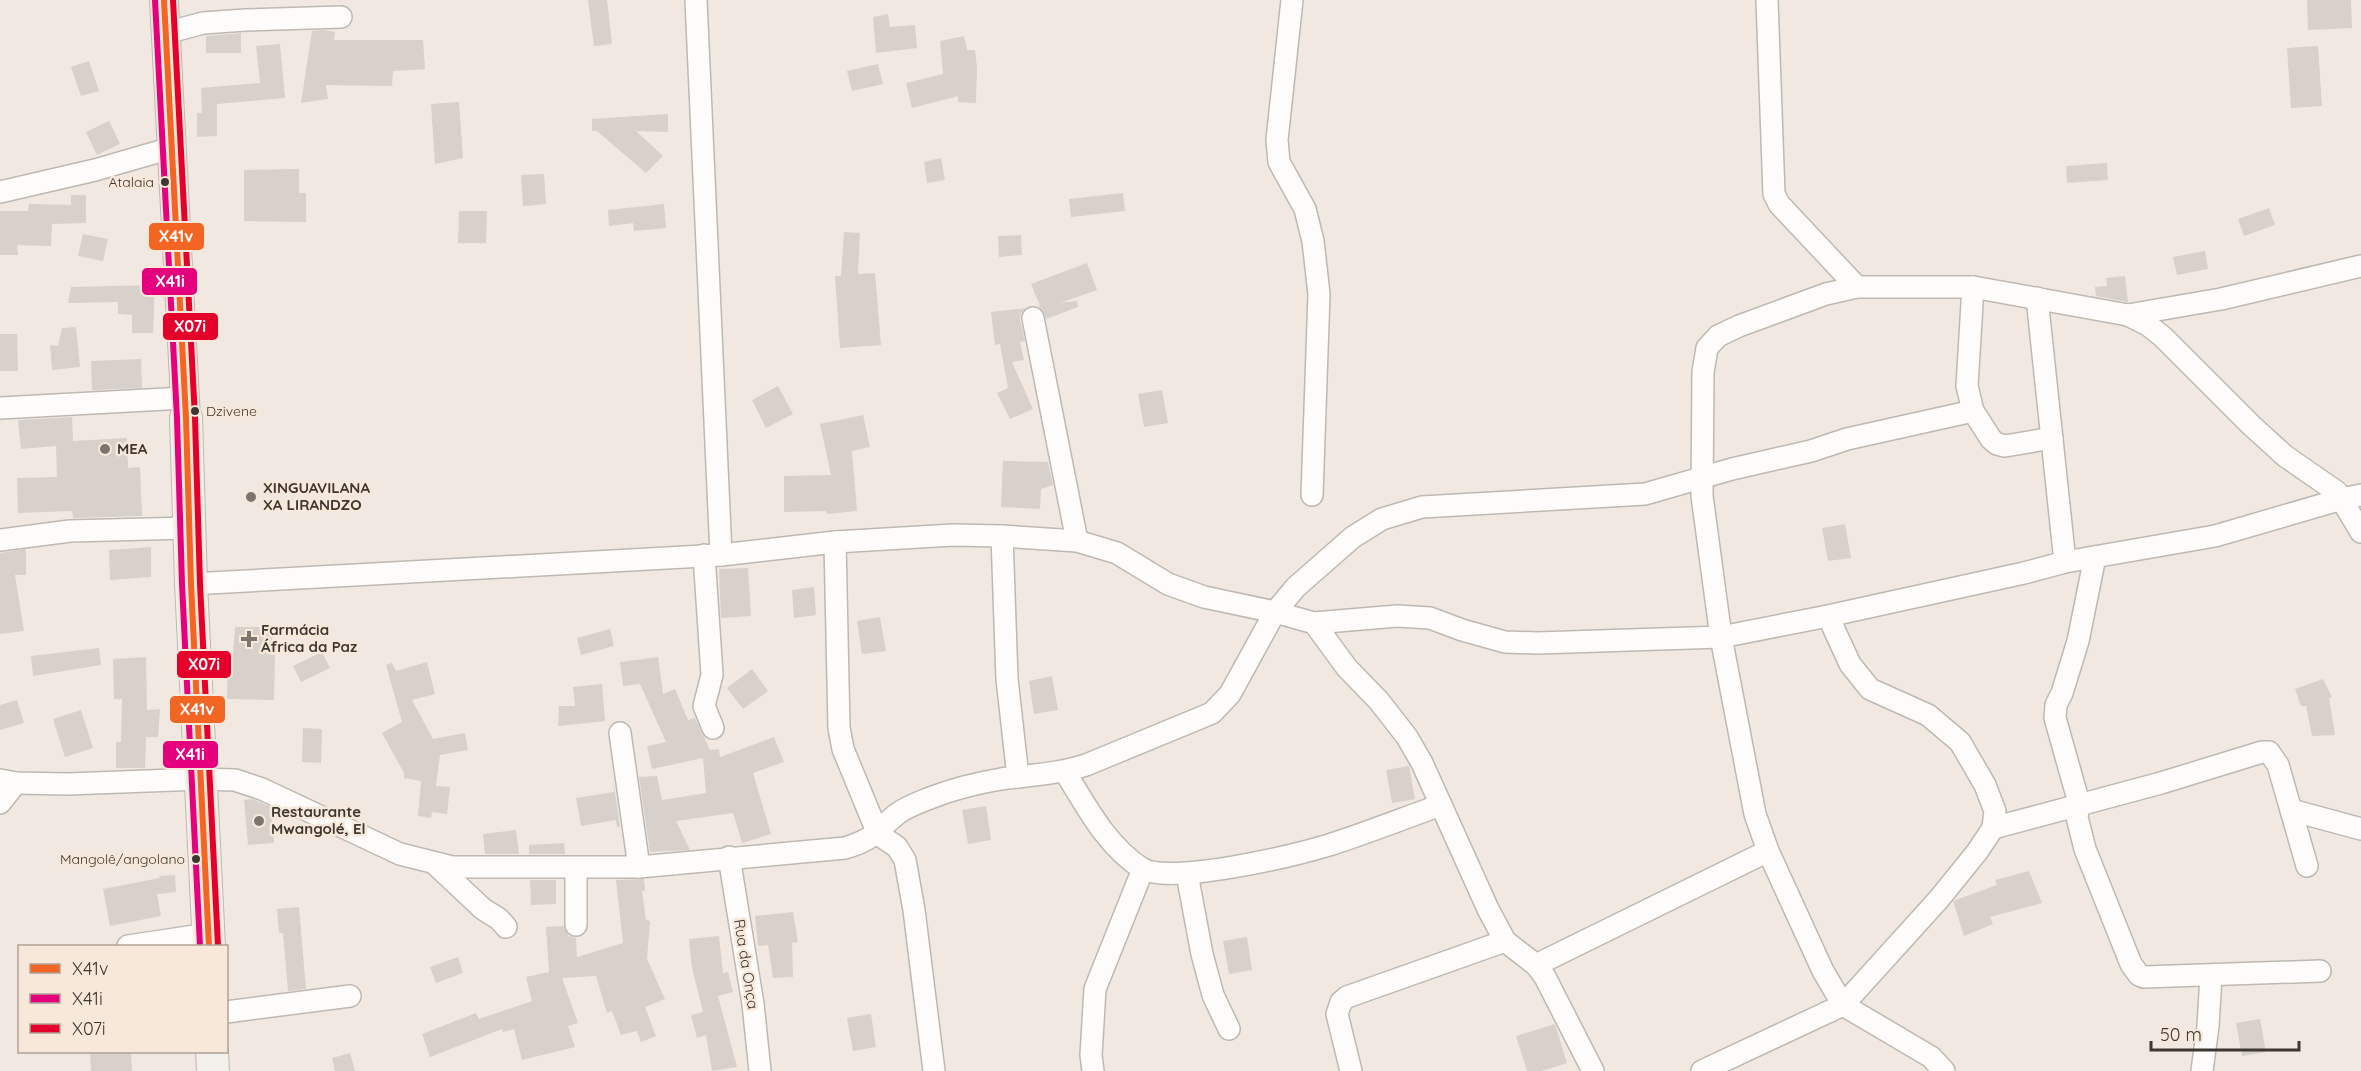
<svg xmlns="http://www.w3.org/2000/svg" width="2361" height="1071" font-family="Quicksand,sans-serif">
<rect width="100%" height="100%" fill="#f1e9e1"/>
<g fill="#d7d0cb">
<path d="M588 0H607L612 44 594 46Z"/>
<path d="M2307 0H2351L2352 28 2308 30Z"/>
<path d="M888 14 890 27 915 25 917 48 876 53 873 17Z"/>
<path d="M324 30 335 32 334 40H423L425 69 393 71 392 86 326 85 328 99 301 103 312 31Z"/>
<path d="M241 33V53H206V36Z"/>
<path d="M964 36 967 50H975L977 68 976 103 958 102V96L912 108 906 83 943 74 940 41Z"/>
<path d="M280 44 285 98 217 104V136L197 137V113H202L201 88 260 83 256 46Z"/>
<path d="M2318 46 2322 106 2291 108 2287 48Z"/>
<path d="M89 61 99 91 81 96 71 67Z"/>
<path d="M878 64 883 84 852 91 847 71Z"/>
<path d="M459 102 463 158 435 164 431 104Z"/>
<path d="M668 114V132L636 131 663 156 646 173 597 131H592V119Z"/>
<path d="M109 121 120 144 97 155 86 132Z"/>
<path d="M941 158 945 180 927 183 924 162Z"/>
<path d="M2107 163 2108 180 2067 183 2066 166Z"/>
<path d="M299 169V193H306V222L244 221V170Z"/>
<path d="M544 174 546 204 523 206 521 175Z"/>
<path d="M1123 193 1125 211 1071 217 1069 199Z"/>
<path d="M71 195H86V223L52 224 51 246 17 245 18 255H0V211H28L29 204 71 205Z"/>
<path d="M664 204 666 228 634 231 633 223 609 226 608 210Z"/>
<path d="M2269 208 2275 225 2244 236 2238 219Z"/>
<path d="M459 211H487L486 243H458Z"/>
<path d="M844 232 860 233 858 274 875 273 881 345 840 348 835 276H841Z"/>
<path d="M83 234 108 239 103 261 78 256Z"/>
<path d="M1021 235 1022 255 999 257 998 236Z"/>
<path d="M2205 251 2208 269 2177 275 2173 257Z"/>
<path d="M1087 263 1097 290 1060 303 1077 301 1078 307 1046 319 1043 310 1038 306H1040L1031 284Z"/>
<path d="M2125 276 2128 302 2096 296 2095 287 2107 286 2106 278Z"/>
<path d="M155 285 153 333H132V315L118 314V302L68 303 71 287Z"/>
<path d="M1026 308 1021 313 1020 320 1025 341 1020 342 1024 360 1012 362 1033 409 1010 419 997 393 1008 388 1000 344 995 345 991 312Z"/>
<path d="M76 327 80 367 52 370 50 345 58 346 62 328Z"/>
<path d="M0 334H17L18 371H0Z"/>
<path d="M141 359 142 388 92 390 91 361Z"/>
<path d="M778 386 793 414 766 428 752 400Z"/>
<path d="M1162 390 1168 423 1144 427 1138 394Z"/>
<path d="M863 415 870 447 852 451 857 511 827 514 826 511 784 512V476L831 475 820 424Z"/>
<path d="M72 417 73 441 127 438 128 468 140 467 142 516 73 518 72 511 18 513 17 478 57 477 56 446 21 449 18 420Z"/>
<path d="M1003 461 1048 462 1053 485 1041 489 1040 509 1001 507Z"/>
<path d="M1845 524 1851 558 1828 561 1822 528Z"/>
<path d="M151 547V577L110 580 109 550Z"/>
<path d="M26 549V575H15L24 631 0 634V553Z"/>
<path d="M748 568 751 616 721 618 719 569Z"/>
<path d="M814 587 816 615 794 618 792 590Z"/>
<path d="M880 617 886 651 862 654 857 621Z"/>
<path d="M235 627H273L271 655H275L274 700 227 699 228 654H233Z"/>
<path d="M610 629 614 646 581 655 577 638Z"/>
<path d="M99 648 101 665 33 676 31 656Z"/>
<path d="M322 652 330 668 301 682 293 666Z"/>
<path d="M146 657 147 710 160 709 158 737H146L145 768H116V742H121L122 699H114L113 659Z"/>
<path d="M658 657 663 694 675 689 688 720 695 718 710 750 719 749 720 757 774 737 784 762 753 773 771 834 742 843 733 813 676 821 690 850 650 852 639 777 657 776 662 800 706 793 703 758 652 769 647 746 666 742 640 684 623 686 620 662Z"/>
<path d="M427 662 435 694 412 700 433 739 465 733 468 750 440 755 436 786 450 787 447 814 432 812 431 818 418 816 421 781 404 778V773L382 733 402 722 386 665 392 663 396 671Z"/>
<path d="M752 669 768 691 743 709 727 688Z"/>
<path d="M1052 676 1058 710 1034 714 1029 681Z"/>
<path d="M2323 679 2332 697 2329 698 2335 735 2312 736 2306 706H2301L2295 689Z"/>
<path d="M602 684 605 721 558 726 559 706H575L573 687Z"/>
<path d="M17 700 24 723 0 730V705Z"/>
<path d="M81 710 93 748 65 757 53 719Z"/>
<path d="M303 728 322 729 321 763 302 762Z"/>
<path d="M1409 766 1415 799 1392 803 1386 770Z"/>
<path d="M613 779 620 827H617L616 820 581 826 576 798 614 792Z"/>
<path d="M252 799 271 807 274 843 248 845 244 800Z"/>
<path d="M986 806 991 840 968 844 962 810Z"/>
<path d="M516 830 519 854H485L483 834Z"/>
<path d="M564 843 565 854H529V845Z"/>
<path d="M2029 871 2042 903 1990 917 1993 924 1964 936 1953 901 1997 885 1995 880Z"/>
<path d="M175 875 176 892 157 894 161 916 110 926 103 889 160 878 159 876Z"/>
<path d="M644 879 645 891H642L646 920 650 921 647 959 665 999 645 1007 656 1036 641 1042 637 1031 621 1035 612 1011 607 1013 596 976 562 978 578 1023 568 1026 575 1047 522 1060 514 1029 503 1032 502 1029 430 1057 422 1034 476 1013 479 1019 532 1001 526 977 549 972 546 927 563 926 569 936 576 938 577 957 623 943 616 880Z"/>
<path d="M530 880H556V904L531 905Z"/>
<path d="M299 907 306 989 288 991 283 933H279L277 909Z"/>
<path d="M793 912 798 942 792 943 793 977 773 978 768 945 758 946 755 916Z"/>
<path d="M719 936 723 973 728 972 733 992 718 996 737 1067 712 1071 706 1035 697 1038 691 1015 703 1012 692 968 689 939Z"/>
<path d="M1247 937 1252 970 1229 974 1223 941Z"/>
<path d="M458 957 463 973 436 983 430 967Z"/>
<path d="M871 1014 876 1047 853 1051 847 1018Z"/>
<path d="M2260 1019 2266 1052 2242 1056 2236 1023Z"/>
<path d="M1555 1024 1567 1063 1542 1071H1527L1516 1036Z"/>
<path d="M90 1052H131L132 1071H91Z"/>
<path d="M350 1053 355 1071H335L332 1058Z"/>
</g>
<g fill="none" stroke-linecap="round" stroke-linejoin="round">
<g stroke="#beb8b2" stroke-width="24">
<g id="minor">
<path d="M696 0 721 555"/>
<path d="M1292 0 1277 140 1279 162 1305 209 1313 241 1319 294 1312 495"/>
<path d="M1767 0 1774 194 1779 204 1857 287"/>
<path d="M166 33 203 23 245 20 341 17"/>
<path d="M0 192 95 170 171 148"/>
<path d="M1973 287 1967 386 1973 411 1991 439 1997 444 2005 446 2052 438"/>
<path d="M2037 298 2065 562"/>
<path d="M2128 315 2221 299 2361 266"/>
<path d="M1033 318 1077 541"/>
<path d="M0 408 184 398"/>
<path d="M1002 536 1007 679 1018 777"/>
<path d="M0 540 70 531 189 528"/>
<path d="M835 542 839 728 843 749 878 834 897 847 905 860 914 910 934 1071"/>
<path d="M704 555 712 675 704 706 713 728"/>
<path d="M2095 557 2078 641 2062 693 2056 705 2055 718 2079 803 2077 817 2085 849 2131 964 2139 975 2144 977 2320 971"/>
<path d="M191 584 721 555 835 542 953 535 1002 536 1077 541 1117 553 1168 584 1204 597 1275 612 1314 623 1397 616 1430 618 1462 630 1505 642 1538 643 1721 637 1828 616 2024 573 2065 562 2215 536 2342 499 2361 495"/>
<path d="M1314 623 1347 668 1379 701 1407 737 1422 763 1488 909 1505 941 1536 965 1545 977 1593 1071"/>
<path d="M620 733 639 867"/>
<path d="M1065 772C1087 807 1106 845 1141 868 1169 886 1296 855 1329 845 1367 833 1404 818 1441 805"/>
<path d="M0 780 16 783 68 784 200 779 235 780 262 789 400 854 452 867H639L845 848C875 839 875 832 897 814 906 807 920 802 930 798 953 789 977 783 1001 779 1030 775 1058 774 1086 765L1212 713 1230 694 1275 612 1296 587 1353 537 1382 519 1422 507 1645 494 1732 469 1811 451 1847 439 1973 411"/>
<path d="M0 803 16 783"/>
<path d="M2291 810 2361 829"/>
<path d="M1993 828 2161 783 2262 752H2269L2278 765 2307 866"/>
<path d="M729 857 753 1004 760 1071"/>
<path d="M434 863 483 909 499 919 506 927"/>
<path d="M1187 874 1202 954 1213 995 1229 1029"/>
<path d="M576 925V868"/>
<path d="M128 946 208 934"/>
<path d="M1536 965 1768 851"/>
<path d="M226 1012 350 996"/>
<path d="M1093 1071 1091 1055 1095 989 1143 869"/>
<path d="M1351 1071 1337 1014 1341 1002 1347 997 1505 941"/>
<path d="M1702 1071 1843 1005 1939 899 1977 852 1993 828 1995 811 1985 785 1960 742 1928 715 1870 689 1850 664 1828 616"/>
<path d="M1944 1071 1931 1057 1843 1005 1823 971 1768 851 1755 814 1721 637 1702 496 1703 372 1707 348 1718 336 1739 326 1826 294 1857 287H1973L2128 315 2148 325 2163 337 2251 425 2285 456 2337 492 2361 532"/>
<path d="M2202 1071 2208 1026 2211 976"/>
</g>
</g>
<g stroke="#beb8b2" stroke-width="30">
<path id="tertiary" d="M164 0 186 418"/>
</g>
<g stroke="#beb8b2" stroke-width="34">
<g id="secondary">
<path d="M186 418 191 584 209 946"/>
<path d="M212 1052 213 1071"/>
</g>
</g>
<use href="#minor" stroke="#fdfcfa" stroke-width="21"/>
<use href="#tertiary" stroke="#fdfcfa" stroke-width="27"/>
<use href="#secondary" stroke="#f3efeb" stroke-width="32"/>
<g stroke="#f8e8da" stroke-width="10">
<path id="bus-1" d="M164 0 186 418 191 584 209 946"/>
</g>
<g stroke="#f8e8da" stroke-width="10">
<path id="bus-2" d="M155 0 177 418 182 584 200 946"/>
</g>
<g stroke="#f8e8da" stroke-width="10">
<path id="bus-3" d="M173 0 195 418 200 584 218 946"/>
</g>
<use href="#bus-1" stroke="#f26522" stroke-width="6"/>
<use href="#bus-2" stroke="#e5007d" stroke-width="6"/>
<use href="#bus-3" stroke="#e4002b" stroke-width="6"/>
</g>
<g fill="#3e3833" stroke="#f8e8da" stroke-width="2">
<circle cx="165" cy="182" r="5"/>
<circle cx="195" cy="411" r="5"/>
<circle cx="196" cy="859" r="5"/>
</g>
<g fill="#7d7670" stroke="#f8e8da" stroke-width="2">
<circle cx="105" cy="449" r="6"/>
<circle cx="251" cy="497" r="6"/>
<path d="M246 630h6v6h6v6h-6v6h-6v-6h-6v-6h6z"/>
<circle cx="259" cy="821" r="6"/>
</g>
<g text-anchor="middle" stroke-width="5" stroke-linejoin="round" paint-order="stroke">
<g font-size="14" fill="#3e3833" stroke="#f8e8da" text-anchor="end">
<text x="154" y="187">Atalaia</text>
<text x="206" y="416" text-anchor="start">Dzivene</text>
<text x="185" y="864">Mangolê/angolano</text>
</g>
<g font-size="15" font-weight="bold" fill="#3e3833" stroke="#f8e8da" text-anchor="start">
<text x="117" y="454">MEA</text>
<text x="263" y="493">XINGUAVILANA<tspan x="263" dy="17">XA LIRANDZO</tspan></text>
<text x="261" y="635">Farmácia<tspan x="261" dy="17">África da Paz</tspan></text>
<text x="271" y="817">Restaurante<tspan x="271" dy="17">Mwangolé, El</tspan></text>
</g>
<g font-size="15" fill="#3e3833" stroke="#f8e8da">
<text transform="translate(746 964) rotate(81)" y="5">Rua da Onça</text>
</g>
</g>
<g stroke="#f8e8da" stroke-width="2">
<rect x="148" y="222" width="57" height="29" rx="6" fill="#f26522"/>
<rect x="141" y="267" width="57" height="29" rx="6" fill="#e5007d"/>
<rect x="162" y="312" width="57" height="29" rx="6" fill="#e4002b"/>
<rect x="176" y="650" width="56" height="29" rx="6" fill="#e4002b"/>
<rect x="169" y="695" width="57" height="29" rx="6" fill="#f26522"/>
<rect x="162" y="740" width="57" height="29" rx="6" fill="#e5007d"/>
</g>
<g font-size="16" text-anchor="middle" font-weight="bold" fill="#fff">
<text x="176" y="242">X41v</text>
<text x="170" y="287">X41i</text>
<text x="190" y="332">X07i</text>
<text x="204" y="670">X07i</text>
<text x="197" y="715">X41v</text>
<text x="190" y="760">X41i</text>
</g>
<rect x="18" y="945" width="210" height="108" fill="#f8e8da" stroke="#aea297" stroke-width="1.5"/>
<rect x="30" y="964" width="30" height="9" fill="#f26522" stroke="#aea297" stroke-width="1.5"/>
<text x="72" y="975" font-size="18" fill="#3e3833">X41v</text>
<rect x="30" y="994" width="30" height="9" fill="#e5007d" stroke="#aea297" stroke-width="1.5"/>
<text x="72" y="1005" font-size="18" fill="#3e3833">X41i</text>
<rect x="30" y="1024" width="30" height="9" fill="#e4002b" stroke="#aea297" stroke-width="1.5"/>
<text x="72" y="1035" font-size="18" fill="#3e3833">X07i</text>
<path d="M2151 1041v9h148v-9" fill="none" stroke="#3e3833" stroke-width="3"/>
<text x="2160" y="1041" font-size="18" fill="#3e3833" stroke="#f8e8da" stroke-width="4.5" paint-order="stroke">50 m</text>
</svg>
